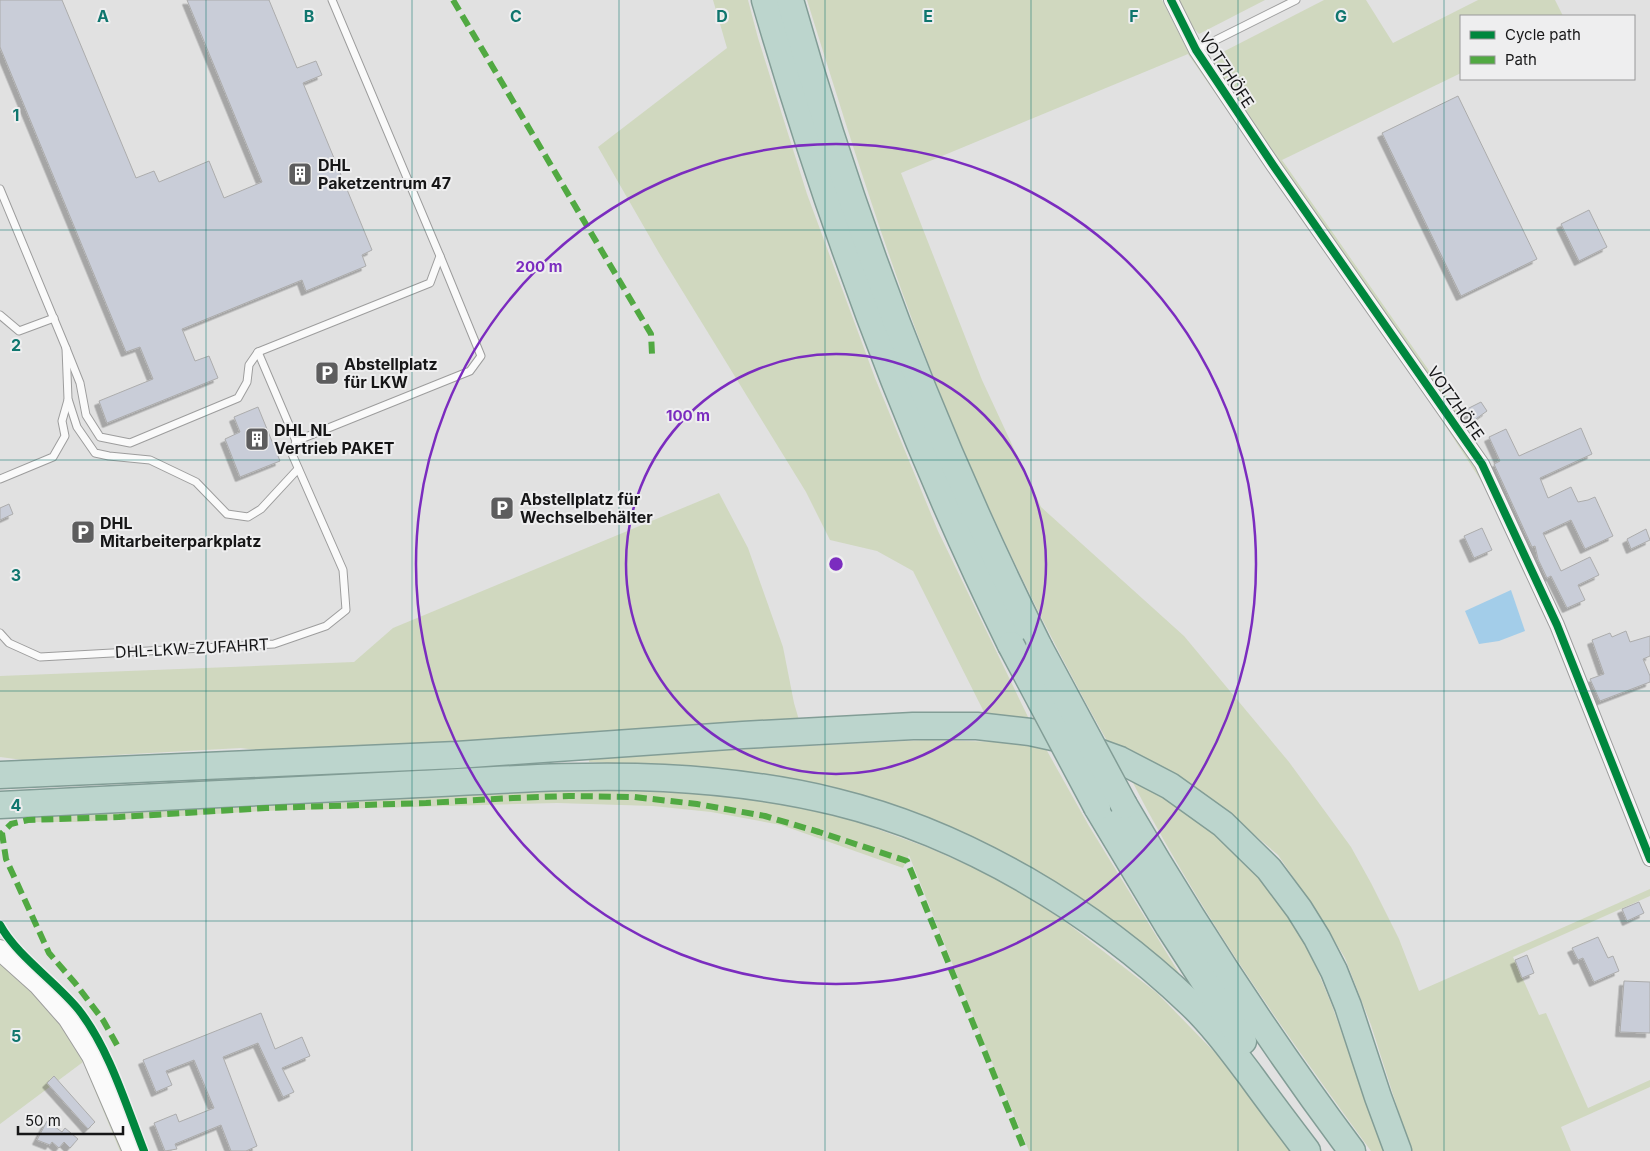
<svg xmlns="http://www.w3.org/2000/svg" width="1650" height="1151" font-family="Inter,sans-serif">
<defs>
<filter id="shadow"><feDropShadow dx="-4.5" dy="4.5" stdDeviation="0" flood-color="#0004"/></filter>
</defs>
<rect width="100%" height="100%" fill="#e1e1e1"/>
<g fill="#d0d8bf">
<path d="M713 0H748L758 38 807 194 875 378 938 531 1029 719 988 720 913 571 877 551 830 540 806 492 659 253 598 147 727 48Z"/>
<path d="M807 0H1162L1185 45 1481 472 1489 493 1430 402 1188 54 901 173 982 380 1041 507 1184 636 1289 762 1351 847 1371 883 1399 939 1419 991 1650 889V896L1513 957 1539 1015 1546 1013 1588 1108 1650 1080V1087L1561 1127 1571 1151H1411L1371 1025 1345 958 1317 912 1278 855 1216 802 1147 762 1112 750C1048 637 991 519 942 398 890 268 849 134 807 0Z"/>
<path d="M1175 0H1265L1199 34 1185 19Z"/>
<path d="M1324 0H1366L1393 43 1478 0H1555L1563 16H1461V73L1282 160 1458 412 1449 410 1277 164 1271 149 1211 67 1213 57Z"/>
<path d="M719 493 748 548 783 647 794 703 801 727 278 753 241 748 23 760 0 757V676L354 662 393 628Z"/>
<path d="M926 740 1003 742 1046 749 1089 826 1193 996 992 856 686 767 589 762V757Z"/>
<path d="M1132 781 1159 795 1208 828 1243 860 1276 897 1308 948 1331 1003 1384 1151H1371C1284 1032 1199 912 1132 781Z"/>
<path d="M474 787 705 789 809 808 855 821 929 848 1006 882 1067 923 1157 993 1228 1066 1297 1151H1029L984 1043 909 855 903 868 781 825 711 812 653 806 557 803 263 811 79 822H34V811Z"/>
<path d="M0 962C23 981 48 1002 66 1026 92 1063 107 1109 125 1151H120L83 1062 0 1124Z"/>
</g>
<path fill="#a3cde9" d="M1511 590 1525 631 1499 641 1479 644 1465 611Z"/>
<g fill="#c9cdd8" stroke="#acacac" filter="url(#shadow)">
<path d="M0 0H62L136 178 154 171 159 182 209 161 224 198 262 182 187 0H269L297 68 316 61 322 75 303 83 372 250 362 255 366 266 306 291 302 280 182 329 195 361 209 356 218 378 107 423 99 401 153 379 140 347 126 352 0 47Z"/>
<path d="M1458 96 1537 259 1461 296 1382 133Z"/>
<path d="M1589 210 1607 247 1579 261 1561 224Z"/>
<path d="M1481 402 1487 411 1473 421 1465 410Z"/>
<path d="M258 407 280 461 240 477 225 439 240 432 234 417Z"/>
<path d="M1581 428 1592 454 1540 478 1548 498 1571 487 1578 502 1588 500 1595 497 1613 536 1585 549 1571 520 1543 533 1561 571 1590 557 1599 575 1578 585 1585 600 1567 608 1551 576 1547 578 1538 559 1535 546 1532 547 1494 464 1500 461 1489 437 1506 429 1519 456Z"/>
<path d="M9 504 13 514 0 520V508Z"/>
<path d="M1482 528 1492 550 1474 558 1464 536Z"/>
<path d="M1646 529 1650 540 1631 549 1627 539Z"/>
<path d="M1626 631 1630 642 1650 636V656L1643 659 1650 676V682L1600 701 1590 679 1604 674 1592 640 1610 633 1612 637Z"/>
<path d="M1639 902 1644 913 1627 921 1622 909Z"/>
<path d="M1598 937 1608 958 1613 956 1619 971 1594 982 1583 958 1578 960 1572 948Z"/>
<path d="M1527 955 1534 973 1522 978 1515 960Z"/>
<path d="M1624 981 1650 982V1033L1620 1032Z"/>
<path d="M261 1013 275 1049 302 1037 310 1056 282 1068 294 1092 283 1097 258 1043 223 1057 257 1146 246 1151H231L221 1125 175 1144 177 1149 165 1151 154 1123 176 1114 179 1122 214 1108 194 1060 166 1071 172 1085 156 1092 143 1060Z"/>
<path d="M54 1076 95 1122 88 1129 47 1083Z"/>
<path d="M47 1121 62 1132 65 1128 78 1139 70 1148 64 1142 59 1148 52 1142 50 1145 37 1140Z"/>
</g>
<g fill="none" stroke-linecap="round" stroke-linejoin="round">
<g stroke="#9d9d9d" stroke-width="9">
<g id="lane">
<path d="M1196 50 1296 0"/>
<path d="M0 189 66 348 68 399 77 427 95 453 109 456 150 460 196 482 227 514 248 517 261 509 298 469"/>
<path d="M0 315 19 331 54 318"/>
<path d="M66 348 80 383 86 415 100 437 130 443 238 398 247 382 249 365 258 352 430 283 440 256 332 0"/>
<path d="M296 441 470 371 481 356 440 256"/>
<path d="M0 479 53 457 65 436 62 421 68 400"/>
<path d="M0 633 9 643 40 657 274 644 326 626 346 610 343 570 292 454 296 441 258 352"/>
</g>
</g>
<g stroke="#9d9d9d" stroke-width="16">
<path id="street" d="M1171 0 1196 50 1273 165 1482 464 1557 625 1650 859"/>
</g>
<g stroke="#9d9d9d" stroke-width="22">
<path id="secondary" d="M0 950 38 984 68 1018 92 1056 133 1151"/>
</g>
<g stroke="#829d96" stroke-width="29">
<g id="highway">
<path d="M765 0C830 223 908 436 1011 645"/>
<path d="M790 0C853 223 936 440 1039 647"/>
<path d="M0 775 457 755 743 735 913 726H977L1030 732 1062 739 1120 760 1170 786 1223 824 1269 869 1299 909 1317 938 1334 971 1348 1006 1378 1097 1398 1151"/>
<path d="M0 805C140 799 279 790 419 784 500 780 583 774 664 778 722 781 780 788 836 802 966 834 1094 911 1191 1004 1213 1025 1232 1051 1251 1076 1269 1101 1288 1126 1307 1151"/>
<path d="M1124 805C1194 925 1269 1040 1352 1151"/>
<path d="M1097 807 1169 927 1243 1041"/>
</g>
</g>
<use href="#lane" stroke="#fafafa" stroke-width="7"/>
<use href="#street" stroke="#fafafa" stroke-width="14"/>
<use href="#secondary" stroke="#fafafa" stroke-width="20"/>
<use href="#highway" stroke="#bcd5cd" stroke-width="26"/>
<g stroke="#829d96" stroke-width="29" stroke-linecap="butt">
<g id="highway-bridge">
<path d="M1011 645 1097 807"/>
<path d="M1039 647 1124 805"/>
</g>
</g>
<use href="#highway-bridge" stroke="#bcd5cd" stroke-width="26"/>
<g stroke="#51a942" stroke-width="6" stroke-dasharray="12 6" stroke-linecap="butt">
<path d="M453 0 651 334 652 354"/>
<path d="M117 1045 103 1020 75 983 49 953 6 859 2 833 11 824 28 820 119 817 266 808 426 803 513 798 569 796 634 797 697 804 765 816 819 832 907 861 1025 1151"/>
</g>
<g stroke="#eeeeef" stroke-width="11">
<g id="cycleway">
<path d="M1171 0 1196 50 1273 165 1482 464 1557 625 1650 859"/>
<path d="M0 925C17 956 55 981 78 1009 109 1048 126 1105 144 1151"/>
</g>
</g>
<use href="#cycleway" stroke="#00873e" stroke-width="8"/>
</g>
<path fill="none" stroke="#0f766e" stroke-width="1" stroke-opacity="0.55" d="M206 0V1151M412 0V1151M619 0V1151M825 0V1151M1031 0V1151M1238 0V1151M1444 0V1151M0 230H1650M0 460H1650M0 691H1650M0 921H1650"/>
<g fill="none" stroke="#7b2cbf" stroke-width="2.5">
<circle cx="836" cy="564" r="210"/>
<circle cx="836" cy="564" r="420"/>
</g>
<defs>
<g id="building-square" transform="scale(1.25)"><rect x="-9" y="-9" width="18" height="18" rx="4" fill="#5d5d5e" stroke="#eeeeef"/><path d="M-4-6H4V6H1V3H-1V6H-4ZM-2.5-4.3h1.7v1.8h-1.7ZM.8-4.3h1.7v1.8H.8ZM-2.5-1h1.7V.8h-1.7ZM.8-1h1.7V.8H.8Z" fill="#fff"/></g>
<g id="parking-square" transform="scale(1.25)"><rect x="-9" y="-9" width="18" height="18" rx="4" fill="#5d5d5e" stroke="#eeeeef"/><path d="M-3.5-5.5H1a3.5 3.5 0 0 1 0 7H-1V5.5H-3.5ZM-1-3.4V-.6H.8a1.4 1.4 0 0 0 0-2.8Z" fill="#fff"/></g>
</defs>
<g fill-rule="evenodd">
<use href="#building-square" x="300" y="174"/>
<use href="#parking-square" x="327" y="373"/>
<use href="#building-square" x="257" y="439"/>
<use href="#parking-square" x="502" y="508"/>
<use href="#parking-square" x="83" y="532"/>
</g>
<g text-anchor="middle" stroke-width="4" stroke-linejoin="round" paint-order="stroke">
<g font-size="16" fill="#161617" stroke="#eeeeef">
<text transform="translate(1227 70) rotate(57)" y="6">VOTZHÖFE</text>
<text transform="translate(1456 403) rotate(55)" y="6">VOTZHÖFE</text>
<text transform="translate(192 648) rotate(-3)" y="6">DHL-LKW-ZUFAHRT</text>
</g>
<g font-size="16" font-weight="bold" fill="#161617" stroke="#eeeeef" text-anchor="start">
<text x="318" y="171">DHL<tspan x="318" dy="18">Paketzentrum 47</tspan></text>
<text x="344" y="370">Abstellplatz<tspan x="344" dy="18">für LKW</tspan></text>
<text x="274" y="436">DHL NL<tspan x="274" dy="18">Vertrieb PAKET</tspan></text>
<text x="520" y="505">Abstellplatz für<tspan x="520" dy="18">Wechselbehälter</tspan></text>
<text x="100" y="529">DHL<tspan x="100" dy="18">Mitarbeiterparkplatz</tspan></text>
</g>
</g>
<g font-size="16" text-anchor="middle" font-weight="bold" fill="#0f766e" stroke="#eeeeef" stroke-width="4" stroke-linejoin="round" paint-order="stroke">
<text x="103" y="22">A</text>
<text x="309" y="22">B</text>
<text x="516" y="22">C</text>
<text x="722" y="22">D</text>
<text x="928" y="22">E</text>
<text x="1134" y="22">F</text>
<text x="1341" y="22">G</text>
<text x="16" y="121">1</text>
<text x="16" y="351">2</text>
<text x="16" y="581">3</text>
<text x="16" y="811">4</text>
<text x="16" y="1042">5</text>
</g>
<circle cx="836" cy="564" r="8" fill="#7b2cbf" stroke="#eeeeef" stroke-width="2.5"/>
<g font-size="15" text-anchor="middle" font-weight="bold" fill="#7b2cbf" stroke="#eeeeef" stroke-width="4" stroke-linejoin="round" paint-order="stroke">
<text x="539" y="272">200 m</text>
<text x="688" y="421">100 m</text>
</g>
<rect x="1460" y="15" width="175" height="65" fill="#eeeeef" stroke="#989899"/>
<rect x="1470" y="31" width="25" height="8" fill="#00873e" stroke="#989899"/>
<text x="1505" y="40" font-size="15" fill="#161617">Cycle path</text>
<rect x="1470" y="56" width="25" height="8" fill="#51a942" stroke="#989899"/>
<text x="1505" y="65" font-size="15" fill="#161617">Path</text>
<path d="M18 1126v8h105v-8" fill="none" stroke="#161617" stroke-width="2.5"/>
<text x="25" y="1126" font-size="15" fill="#161617" stroke="#eeeeef" stroke-width="4" paint-order="stroke">50 m</text>
</svg>
